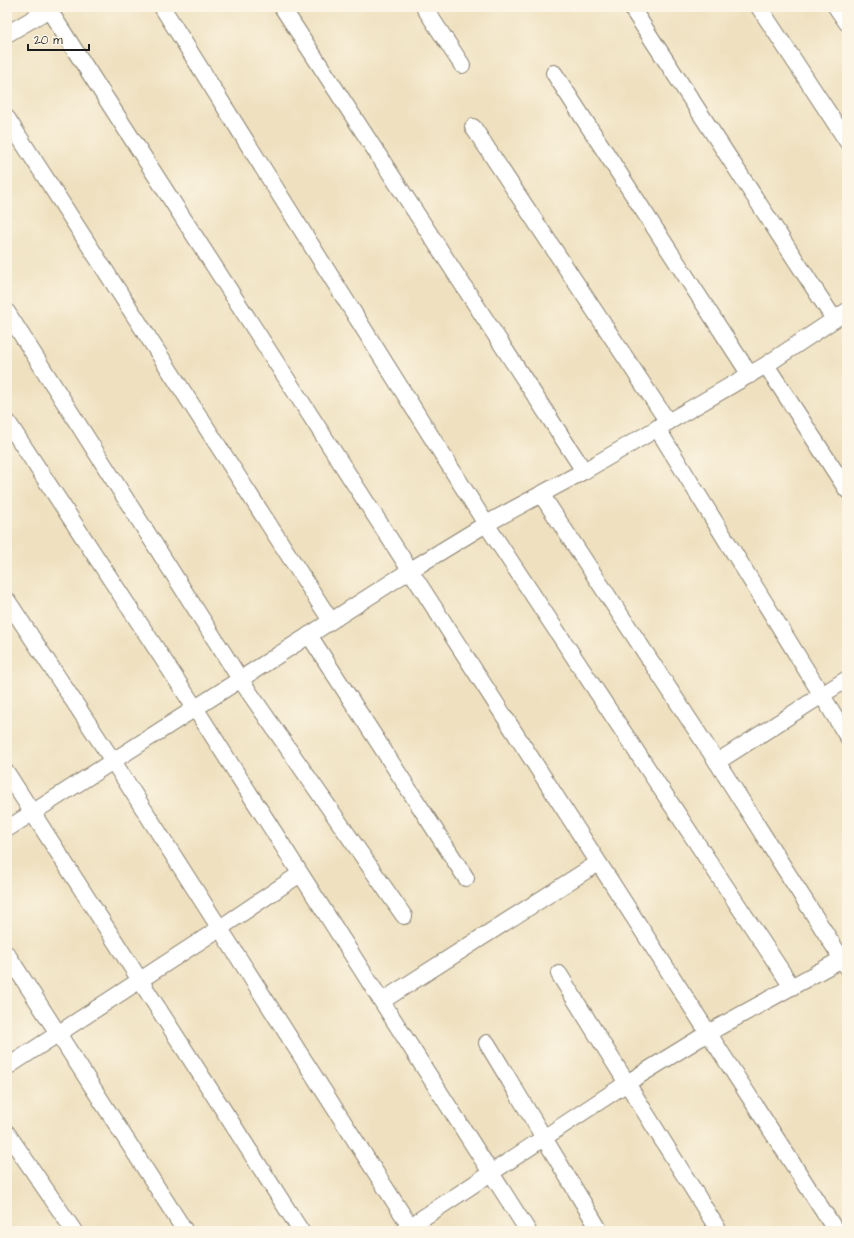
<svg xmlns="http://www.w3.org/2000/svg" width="854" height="1238" font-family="'Architects Daughter',sans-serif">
<rect width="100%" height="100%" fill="#fcf5e5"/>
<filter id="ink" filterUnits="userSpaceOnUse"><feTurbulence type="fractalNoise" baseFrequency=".025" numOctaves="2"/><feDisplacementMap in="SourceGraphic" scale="8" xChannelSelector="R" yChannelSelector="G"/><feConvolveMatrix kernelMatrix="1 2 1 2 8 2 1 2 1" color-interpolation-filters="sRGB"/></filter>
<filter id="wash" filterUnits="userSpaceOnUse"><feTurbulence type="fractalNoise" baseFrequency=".012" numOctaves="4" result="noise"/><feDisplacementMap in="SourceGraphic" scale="16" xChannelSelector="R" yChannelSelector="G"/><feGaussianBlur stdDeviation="0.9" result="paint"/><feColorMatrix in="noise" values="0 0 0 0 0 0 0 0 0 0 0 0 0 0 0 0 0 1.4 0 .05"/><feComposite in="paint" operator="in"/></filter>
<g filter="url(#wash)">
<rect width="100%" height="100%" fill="#efe1c0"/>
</g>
<g filter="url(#ink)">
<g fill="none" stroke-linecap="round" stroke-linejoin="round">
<g stroke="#867e6e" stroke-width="18">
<g id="street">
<path d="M47 7 836 1231"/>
<path d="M162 7 486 524 792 987"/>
<path d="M282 7 584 471"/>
<path d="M424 7 462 65"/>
<path d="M631 7 834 319"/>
<path d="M759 7 847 141"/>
<path d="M836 7 847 23"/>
<path d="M7 34 53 7"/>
<path d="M554 73 750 375"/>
<path d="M7 118 331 621"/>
<path d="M473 127 668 422"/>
<path d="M7 312 240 679 404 916"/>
<path d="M766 365 847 490"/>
<path d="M7 421 195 708 528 1231"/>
<path d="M657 428 847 736"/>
<path d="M541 494 717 762 847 967"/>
<path d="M7 600 113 761 413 1231"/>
<path d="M309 635 466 878"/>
<path d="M717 762 847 679"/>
<path d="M7 773 301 1231"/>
<path d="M7 829 409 571 486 524 584 471 766 365 847 311"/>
<path d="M7 954 185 1231"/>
<path d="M559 974 719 1231"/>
<path d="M382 1001 598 863"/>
<path d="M487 1043 600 1231"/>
<path d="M7 1067 220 928 300 874"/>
<path d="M7 1133 74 1231"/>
<path d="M403 1231 627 1083 708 1033 842 959"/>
</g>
</g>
<use href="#street" stroke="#fff" stroke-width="16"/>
</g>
</g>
<rect width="854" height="1238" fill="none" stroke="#fcf5e5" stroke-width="24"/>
<path d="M28 44v6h61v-6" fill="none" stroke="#1c1c1c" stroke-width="2"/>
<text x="34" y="44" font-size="12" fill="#1c1c1c" stroke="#fcf5e5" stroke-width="3" paint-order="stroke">20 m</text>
</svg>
